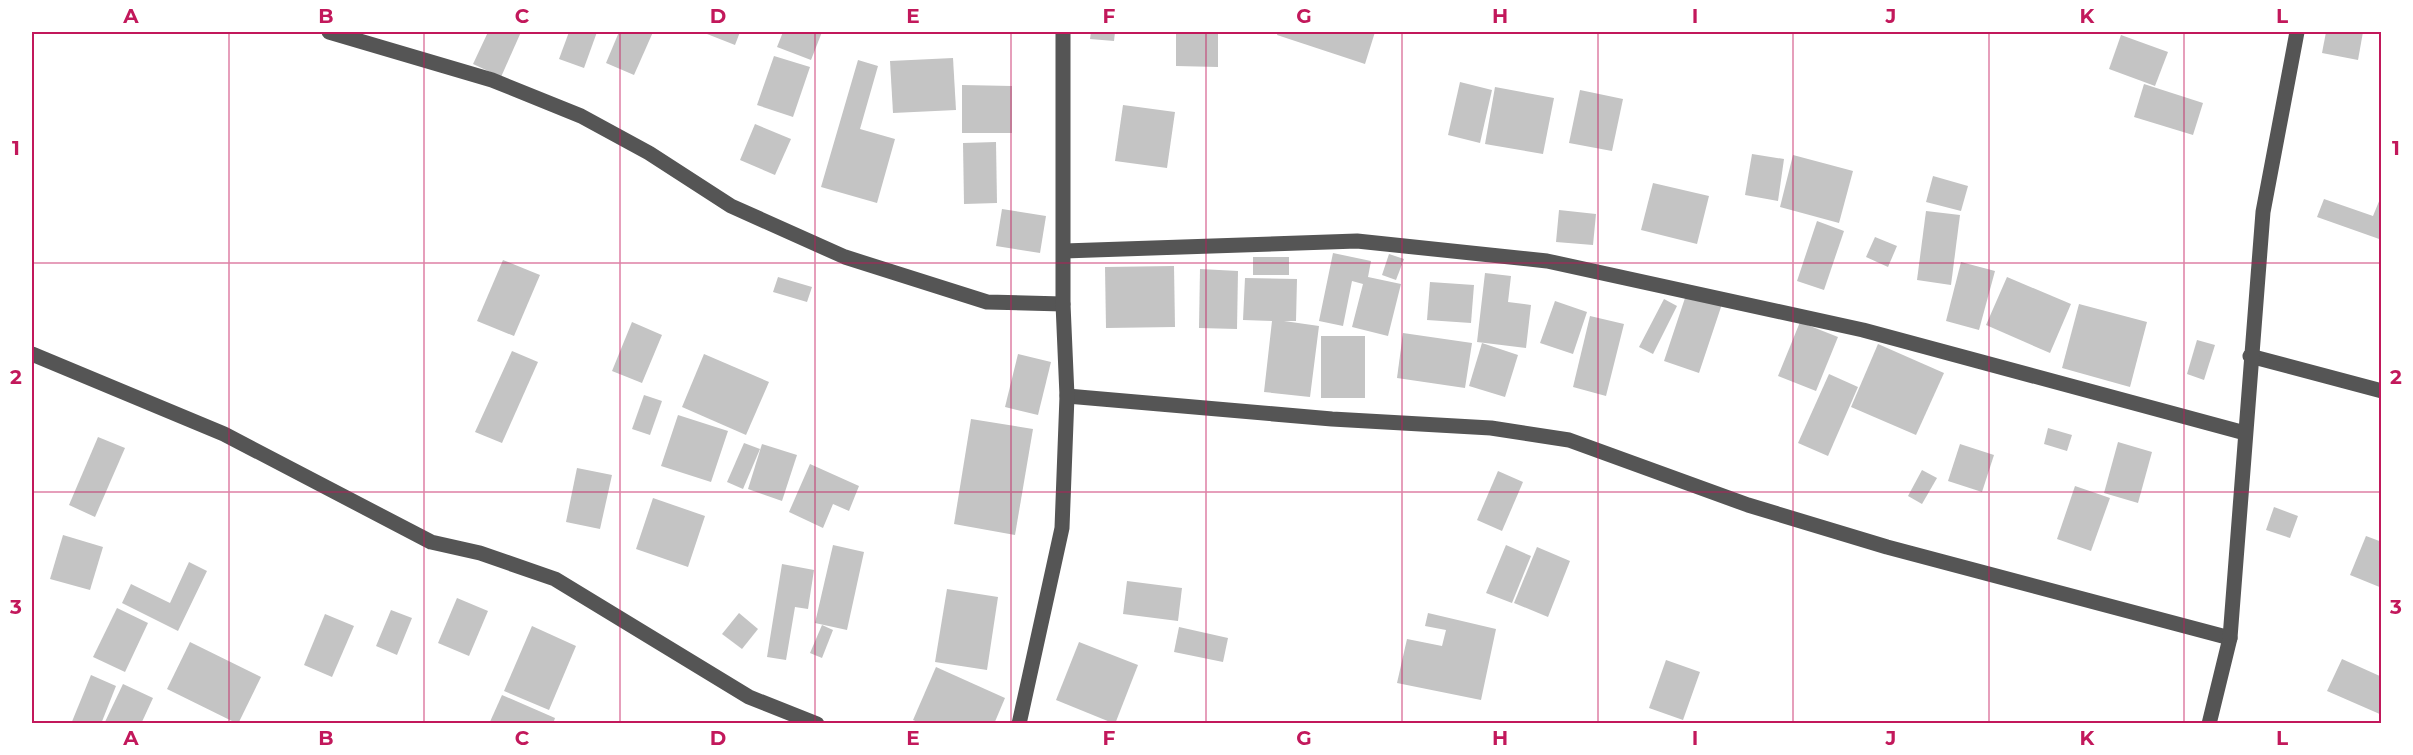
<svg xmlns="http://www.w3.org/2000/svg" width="2413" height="755" font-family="Montserrat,sans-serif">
<rect width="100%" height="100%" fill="#fff"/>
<g fill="#c4c4c4">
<path d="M488 32H521L501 77 473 64Z"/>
<path d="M569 32H597L584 68 559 59Z"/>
<path d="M619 32H653L634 75 606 63Z"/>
<path d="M702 32H740L735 45Z"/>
<path d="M783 32H822L811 60 777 47Z"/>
<path d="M1091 32H1115L1114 41 1090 39Z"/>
<path d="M1176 32H1218V67L1176 66Z"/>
<path d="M1278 32H1375L1365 64 1277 35Z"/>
<path d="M2326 32H2363L2358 60 2322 53Z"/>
<path d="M2121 35 2168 52 2155 86 2109 69Z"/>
<path d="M774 56 810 67 793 117 757 105Z"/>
<path d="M953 58 956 110 893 113 890 61Z"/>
<path d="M858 60 878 66 860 129 895 139 877 203 821 187Z"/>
<path d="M1460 82 1492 90 1480 143 1448 135Z"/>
<path d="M2144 84 2203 103 2193 135 2134 117Z"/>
<path d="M962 85 1012 86V133H962Z"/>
<path d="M1495 87 1554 98 1543 154 1485 144Z"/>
<path d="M1580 90 1623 99 1612 151 1569 143Z"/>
<path d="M1123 105 1175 112 1167 168 1115 161Z"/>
<path d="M755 124 791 139 775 175 740 160Z"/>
<path d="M996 142 997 203 964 204 963 143Z"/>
<path d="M1752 154 1784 159 1778 201 1745 195Z"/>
<path d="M1793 155 1853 171 1839 223 1780 207Z"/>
<path d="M1933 176 1968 186 1961 211 1926 202Z"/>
<path d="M1653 183 1709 196 1697 244 1641 230Z"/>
<path d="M2382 194V240L2317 217 2324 199 2373 216Z"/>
<path d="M1002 209 1046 216 1040 253 996 246Z"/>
<path d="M1559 210 1596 214 1593 245 1556 242Z"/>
<path d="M1926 211 1960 215 1951 285 1917 280Z"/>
<path d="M1817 221 1844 231 1824 290 1797 281Z"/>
<path d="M1875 237 1897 246 1888 267 1866 257Z"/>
<path d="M1333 253 1371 261 1368 277 1401 284 1388 336 1352 327 1363 284 1352 281 1343 326 1319 321Z"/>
<path d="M1389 254 1404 259 1396 280 1382 275Z"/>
<rect x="1253" y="257" width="36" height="18"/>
<path d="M503 260 540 275 514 336 477 321Z"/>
<path d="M1961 262 1995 271 1979 330 1946 321Z"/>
<path d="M1174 266 1175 327 1106 328 1105 267Z"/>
<path d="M1200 269 1238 271 1237 329 1199 328Z"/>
<path d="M1485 273 1511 276 1508 302 1531 305 1526 348 1477 342Z"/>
<path d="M778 277 812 287 807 302 773 292Z"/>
<path d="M2007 277 2071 304 2050 353 1986 325Z"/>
<path d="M1245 278 1297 279 1296 321H1284L1319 326 1310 397 1264 392 1272 321 1243 320Z"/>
<path d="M1430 282 1474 285 1471 323 1427 320Z"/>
<path d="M1687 292 1722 304 1699 373 1664 361Z"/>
<path d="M1664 299 1677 306 1653 354 1639 347Z"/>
<path d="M1555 301 1587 312 1573 354 1540 343Z"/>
<path d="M2079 304 2147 322 2130 387 2062 368Z"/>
<path d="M1590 316 1624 324 1606 396 1573 387Z"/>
<path d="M632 322 662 335 642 383 612 371Z"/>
<path d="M1800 322 1838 337 1816 391 1778 376Z"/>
<path d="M1403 333 1472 343 1465 388 1397 378Z"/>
<rect x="1321" y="336" width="44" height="62"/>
<path d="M2197 340 2215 345 2204 380 2187 374Z"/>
<path d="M1482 343 1518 355 1505 397 1469 386Z"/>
<path d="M1878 344 1944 373 1916 435 1851 407Z"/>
<path d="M512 351 538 362 502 443 475 432Z"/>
<path d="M704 354 769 382 746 435 682 407Z"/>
<path d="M1018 354 1051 362 1038 415 1005 407Z"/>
<path d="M1829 374 1858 387 1828 456 1798 443Z"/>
<path d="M644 395 662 401 650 435 632 429Z"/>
<path d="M678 415 728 431 711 482 661 466Z"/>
<path d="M971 419 1033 429 1015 535 954 524Z"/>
<path d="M2048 428 2072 435 2067 451 2044 444Z"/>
<path d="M98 437 125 448 95 517 69 505Z"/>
<path d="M2118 442 2152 452 2138 503 2104 493Z"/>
<path d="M744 443 760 449 743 489 727 482Z"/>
<path d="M762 444 797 455 782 501 748 489Z"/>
<path d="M1960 444 1994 455 1982 492 1948 481Z"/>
<path d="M810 464 859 486 849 511 833 504 823 528 789 512Z"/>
<path d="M577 468 612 475 600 529 566 522Z"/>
<path d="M1922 470 1937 478 1922 504 1908 496Z"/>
<path d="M1498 471 1523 482 1502 531 1477 520Z"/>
<path d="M2075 486 2110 498 2091 551 2057 539Z"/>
<path d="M653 498 705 516 688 567 636 549Z"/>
<path d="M2274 507 2298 516 2290 538 2266 530Z"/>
<path d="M63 535 103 547 90 590 50 579Z"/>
<path d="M2366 536 2382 542V588L2350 575Z"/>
<path d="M833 545 864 552 847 630 815 623Z"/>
<path d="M1506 545 1531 556 1512 603 1486 593Z"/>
<path d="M1537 547 1570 561 1548 617 1514 603Z"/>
<path d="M189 562 207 571 178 631 122 603 131 584 170 603Z"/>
<path d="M782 564 814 570 808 609 795 607 786 660 767 657Z"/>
<path d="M1127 581 1182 588 1178 621 1123 614Z"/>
<path d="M947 589 998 597 987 670 935 662Z"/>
<path d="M457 598 488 611 469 656 438 643Z"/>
<path d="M117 608 148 623 125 672 93 657Z"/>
<path d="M391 610 412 618 397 655 376 646Z"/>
<path d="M739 613 758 629 742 649 722 634Z"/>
<path d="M1428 613 1496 629 1481 700 1397 683 1407 639 1442 646 1446 630 1425 626Z"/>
<path d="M325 614 354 626 332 677 304 665Z"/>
<path d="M822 625 833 630 822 658 810 653Z"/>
<path d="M532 626 576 646 549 710 504 691Z"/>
<path d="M1179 627 1228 638 1223 662 1174 652Z"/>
<path d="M190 642 261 677 238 724 167 689Z"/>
<path d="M1079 642 1138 665 1115 724 1056 700Z"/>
<path d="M2342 659 2382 677V715L2327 691Z"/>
<path d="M1666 660 1700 672 1683 720 1649 708Z"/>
<path d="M936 667 1005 698 994 724H922L913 720Z"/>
<path d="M91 675 116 686 101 724H71Z"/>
<path d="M123 684 153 698 141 724H104Z"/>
<path d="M502 695 555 718 553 724H489Z"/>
</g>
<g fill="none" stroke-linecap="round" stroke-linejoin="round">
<g stroke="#555" stroke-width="15">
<path d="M329 32 492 80 581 116 649 153 731 206 845 257 987 302 1063 304"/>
<path d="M1064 251 1357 241 1547 261 1863 330 2245 433"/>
<path d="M32 354 224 434 431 542 480 553 555 579 749 697 817 724"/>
<path d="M2250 356 2382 391"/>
<path d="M1067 396 1332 419 1491 428 1569 440 1748 505 1887 547 2230 638"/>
<path d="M1019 724 1062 528 1067 396 1063 304V32"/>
<path d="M2209 724 2230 638 2263 212 2297 32"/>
</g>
</g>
<path fill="none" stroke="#c2185b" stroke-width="1.5" stroke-opacity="0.55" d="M229 32V724M424 32V724M620 32V724M815 32V724M1011 32V724M1206 32V724M1402 32V724M1598 32V724M1793 32V724M1989 32V724M2184 32V724M32 263H2382M32 492H2382"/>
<rect width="2413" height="755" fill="none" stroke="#ffffff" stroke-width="66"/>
<rect x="33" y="33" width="2347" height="689" fill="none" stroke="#c2185b" stroke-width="2"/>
<g font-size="20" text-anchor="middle" font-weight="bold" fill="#c2185b">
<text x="131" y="23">A</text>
<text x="326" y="23">B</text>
<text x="522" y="23">C</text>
<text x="718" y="23">D</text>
<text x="913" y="23">E</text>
<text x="1109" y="23">F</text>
<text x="1304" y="23">G</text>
<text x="1500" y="23">H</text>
<text x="1695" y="23">I</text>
<text x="1891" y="23">J</text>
<text x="2087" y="23">K</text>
<text x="2282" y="23">L</text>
<text x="16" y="155">1</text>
<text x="2396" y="155">1</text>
<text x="16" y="384">2</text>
<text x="2396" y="384">2</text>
<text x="16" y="614">3</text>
<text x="2396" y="614">3</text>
<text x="131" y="745">A</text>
<text x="326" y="745">B</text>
<text x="522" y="745">C</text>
<text x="718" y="745">D</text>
<text x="913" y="745">E</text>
<text x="1109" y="745">F</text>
<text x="1304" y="745">G</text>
<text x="1500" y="745">H</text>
<text x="1695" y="745">I</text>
<text x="1891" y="745">J</text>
<text x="2087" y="745">K</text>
<text x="2282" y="745">L</text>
</g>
</svg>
